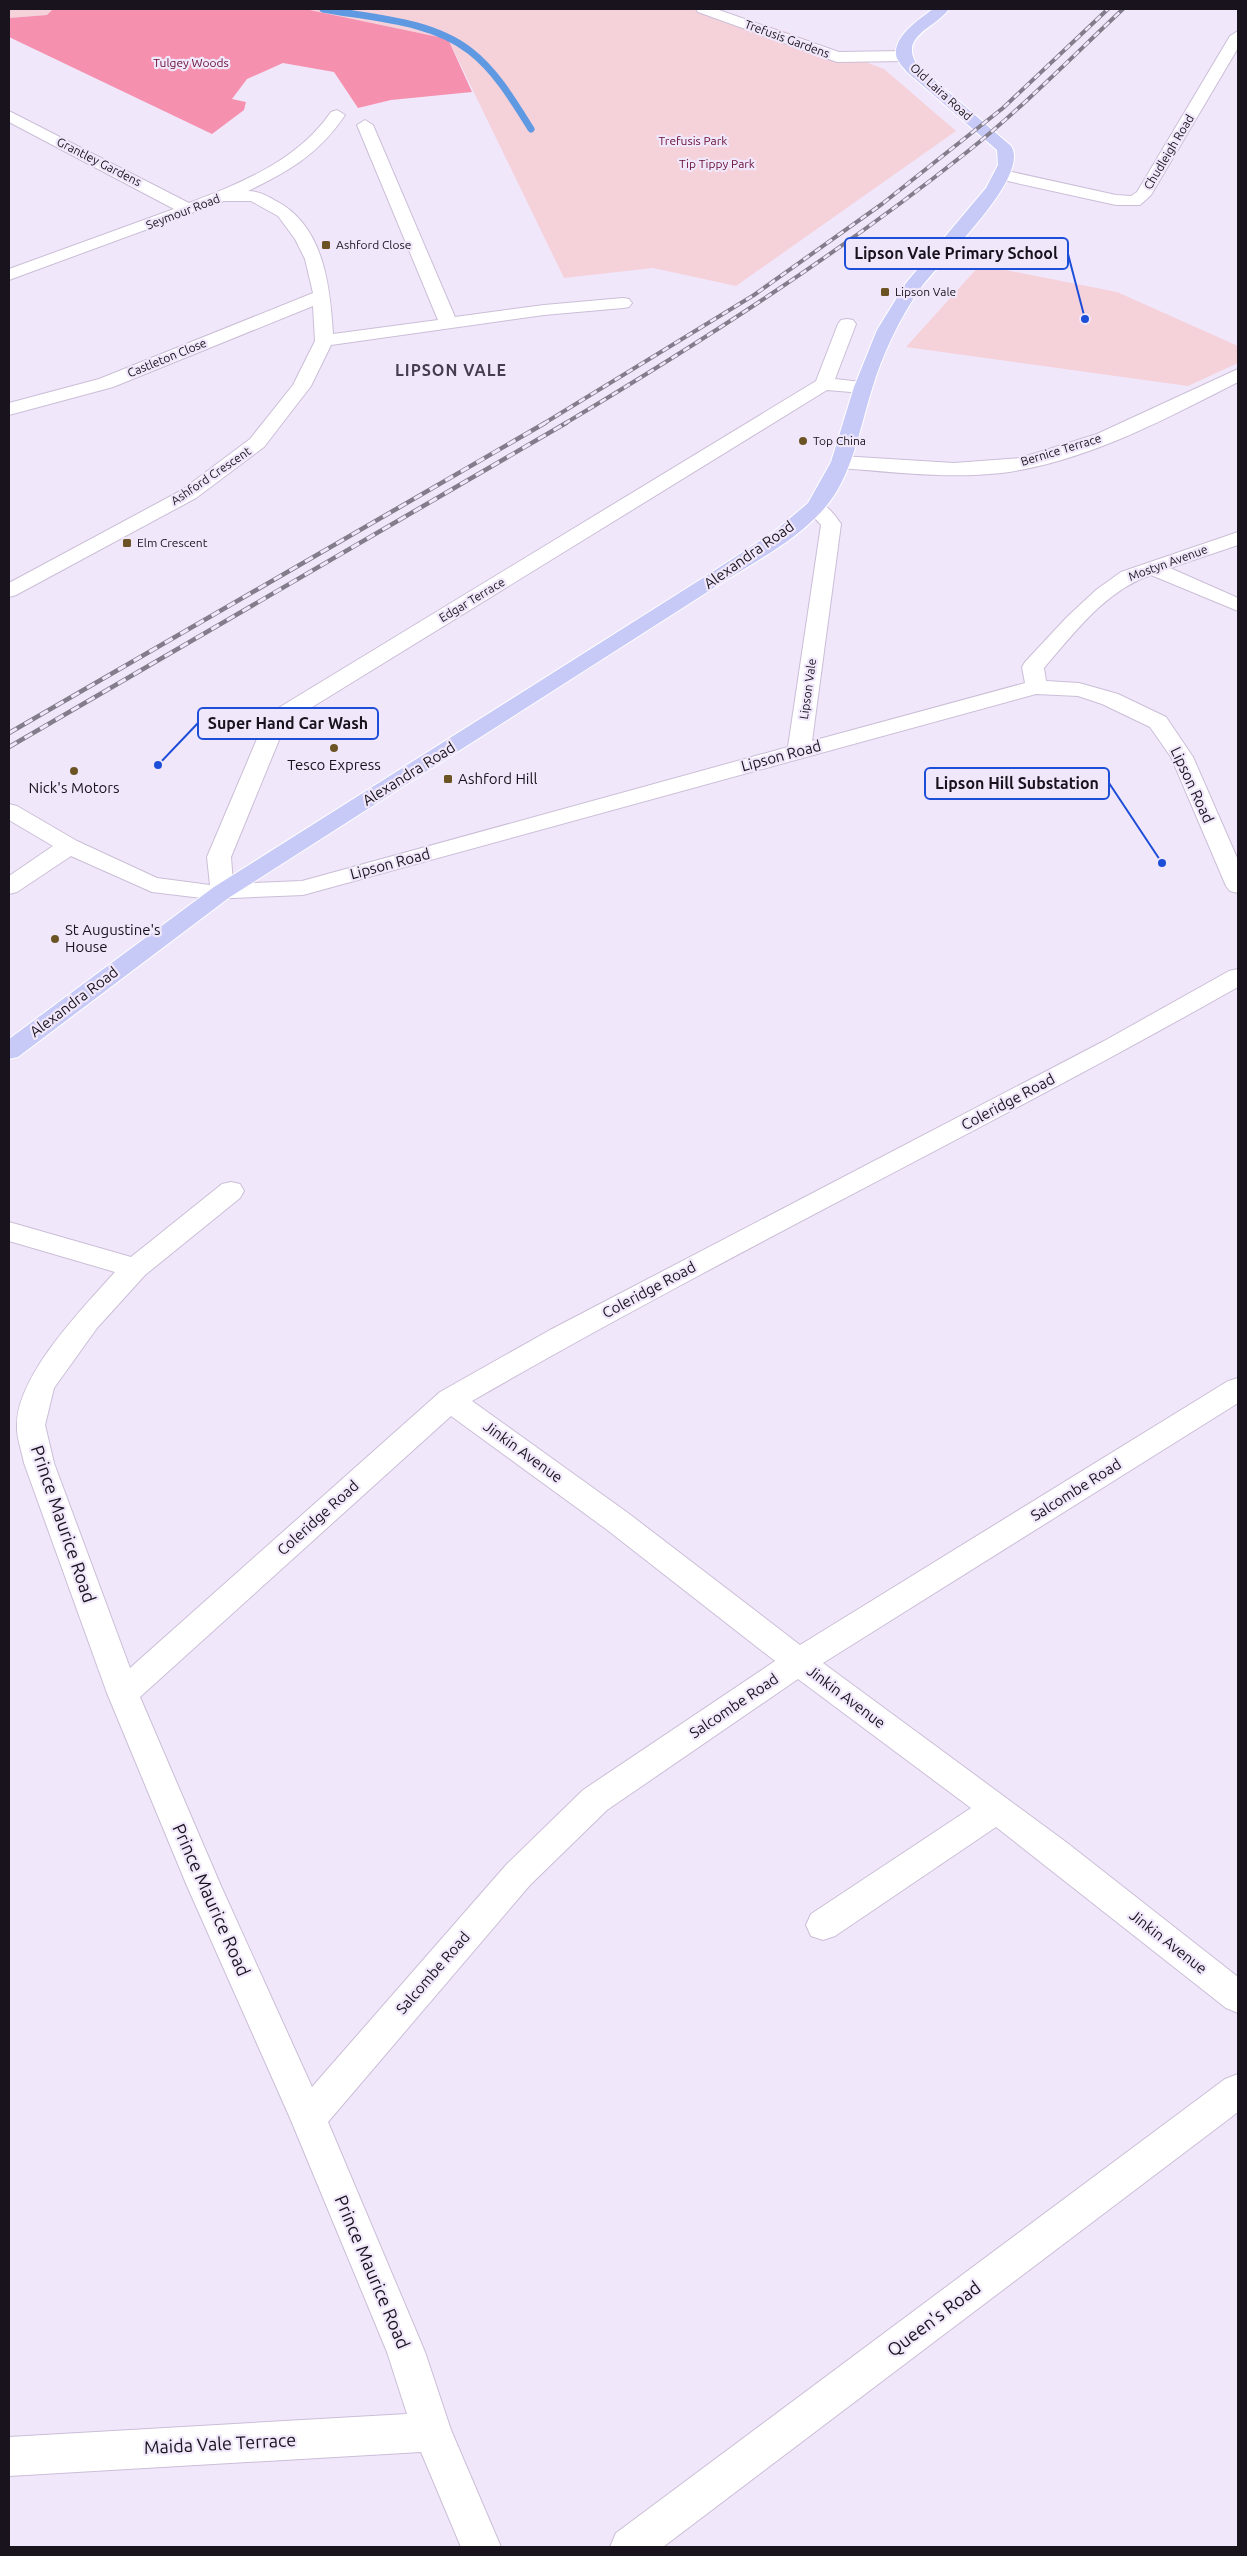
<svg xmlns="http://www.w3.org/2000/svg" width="1247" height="2556" font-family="Ubuntu,sans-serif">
<rect width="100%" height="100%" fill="#f1e7fb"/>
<g fill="#f5d1da">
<path d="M9 9H53L47 15 9 18Z"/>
<path d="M305 9H712L784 31 884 69 956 131 736 286 653 268 564 278 448 39Z"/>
<path d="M980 265 1117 292 1238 346V363L1188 386 906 347Z"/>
</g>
<path fill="#f591af" d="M53 9H305L448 39 472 92 391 100 358 108 334 72 283 63 247 79 232 99 246 102 244 110 212 134 9 37V18L47 15Z"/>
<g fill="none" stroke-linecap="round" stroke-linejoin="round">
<path stroke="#5e99e2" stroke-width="7" d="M323 9C371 18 430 20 470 51 496 71 514 102 531 129"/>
<g stroke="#cbbed7" stroke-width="2">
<g id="minor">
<path d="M696 9H716L839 52 904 51 912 56 904 61 837 62 698 12Z"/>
<path d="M1238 31V48L1151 195 1140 205H1116L1003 180 995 175 1003 170 1116 195 1131 196 1137 192 1230 36Z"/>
<path d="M337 110 345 115C319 154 289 171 248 191 259 191 267 196 276 201 324 226 330 286 333 334L438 320 357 125 365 120 373 125 455 317 544 305 623 298 629 299 632 303 629 307 623 308 544 315 331 345 311 386 264 447 196 498 16 595 9 597V583L182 490 250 439 293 385 315 341 313 306 113 387 9 415V403L99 379 313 293 305 259 295 239 278 216 251 201H224L9 280V269L174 209 9 122V111L189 203C243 182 297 161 331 112Z"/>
<path d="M847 319 853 320 856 324 835 379 870 383 872 387 870 391 863 393 827 390 296 717 279 740 231 857 233 884 302 881 788 747 821 525 805 507 808 503C823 499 833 512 841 524L812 741 1025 683 1022 667 1025 662 1067 617 1096 590 1121 572 1238 532V545L1170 568 1238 598V611L1151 575C1106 590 1074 633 1044 668L1046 681 1079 683 1118 694 1166 717 1193 757 1238 860V893L1230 891 1226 886 1171 757 1150 727 1102 704 1078 696 1036 694 303 895 210 899 152 892 71 856 17 892 9 894V876L53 846 9 820V804L17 806 77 841 157 878 210 885 207 857 257 739 280 707 816 381 838 324 841 320Z"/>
<path d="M1238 369V382C1163 420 1086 462 1001 473 948 479 894 472 841 468L834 466 831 462 834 458 841 456 954 463 1020 458 1097 434Z"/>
<path d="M1238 969V987C985 1130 723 1256 472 1401L628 1513 800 1645 1228 1381 1238 1378V1403L823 1663 1066 1842 1238 1977V2013L1226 2008 996 1827 835 1936 823 1940 811 1936 806 1925 811 1914 971 1808 798 1679 607 1810 530 1885 328 2122 425 2352 451 2430 501 2547H461L421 2452 9 2476V2437L407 2414 387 2352 290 2118 187 1886 107 1693 24 1463C22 1451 16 1437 17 1425 17 1375 83 1308 115 1272L9 1241V1222L131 1257 222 1184 231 1182 240 1184 244 1191 240 1198 145 1275 97 1328 54 1388 45 1425 54 1463 130 1668 440 1392 550 1330 1104 1041 1229 971ZM451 1416 606 1529 775 1661 583 1790 506 1865 312 2087 221 1886 140 1697Z"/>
<path d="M1238 2074V2112L663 2547H610L616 2533 1225 2079Z"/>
</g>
</g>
<g stroke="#fff" stroke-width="2">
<path id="major" d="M933 9H949C936 28 897 36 918 66L1011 146C1032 177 937 264 919 290 899 320 882 355 872 389 859 430 852 479 822 511 794 542 754 562 720 584L230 897 18 1057 9 1059V1039L214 887 706 576 775 531 808 503 831 462 854 387 877 330 906 283 986 188 998 165 997 150 907 72C903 67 897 61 896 55 894 35 920 19 933 9Z"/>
</g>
<use href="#minor" fill="#fff" fill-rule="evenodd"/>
<use href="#major" fill="#c7caf7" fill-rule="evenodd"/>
<g stroke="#837c8a" stroke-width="4">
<g id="rail-far1">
<path d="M543 424 754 295 882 204 1003 108 1108 9"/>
<path d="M564 424C703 341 840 253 967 152 1022 108 1072 57 1123 9"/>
</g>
</g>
<g stroke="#837c8a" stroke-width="4.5">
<g id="rail">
<path d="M9 733 545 423"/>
<path d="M9 747 566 423"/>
</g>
</g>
<use href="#rail-far1" stroke="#f1e7fb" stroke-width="2.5" stroke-dasharray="7" stroke-linecap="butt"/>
<use href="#rail" stroke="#f1e7fb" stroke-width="3" stroke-dasharray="9" stroke-linecap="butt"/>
</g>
<g fill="#6c5324" stroke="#f1e7fb" stroke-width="2">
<rect x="321" y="240" width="10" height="10" rx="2.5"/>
<rect x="880" y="287" width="10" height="10" rx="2.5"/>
<circle cx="803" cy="441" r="5"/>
<rect x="122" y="538" width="10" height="10" rx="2.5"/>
<circle cx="334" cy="748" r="5"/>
<circle cx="74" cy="771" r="5"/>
<rect x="443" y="774" width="10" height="10" rx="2.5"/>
<circle cx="55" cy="939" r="5"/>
</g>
<g text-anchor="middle" stroke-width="4.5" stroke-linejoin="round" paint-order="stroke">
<g font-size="12" fill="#18131c" stroke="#f1e7fb">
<text transform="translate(787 39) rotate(20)" y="4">Trefusis Gardens</text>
<text transform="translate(941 92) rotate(42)" y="4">Old Laira Road</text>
<text transform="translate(1169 152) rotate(-59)" y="4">Chudleigh Road</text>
<text transform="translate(99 162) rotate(27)" y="4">Grantley Gardens</text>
<text transform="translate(183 212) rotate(-21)" y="4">Seymour Road</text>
<text transform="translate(167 358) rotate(-22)" y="4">Castleton Close</text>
<text transform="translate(1061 450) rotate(-17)" y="4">Bernice Terrace</text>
<text transform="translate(211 476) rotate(-34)" y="4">Ashford Crescent</text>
<text transform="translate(1168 563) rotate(-20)" y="4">Mostyn Avenue</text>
<text transform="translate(472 600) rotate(-31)" y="4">Edgar Terrace</text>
<text transform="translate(808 689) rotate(-82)" y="4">Lipson Vale</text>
</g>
<g font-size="12" fill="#660d33" stroke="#f1e7fb">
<text x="191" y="67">Tulgey Woods</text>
<text x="693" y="145">Trefusis Park</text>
<text x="717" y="168">Tip Tippy Park</text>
</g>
<g font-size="12" fill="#18131c" stroke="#f1e7fb" text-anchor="start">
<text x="336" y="249">Ashford Close</text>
<text x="895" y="296">Lipson Vale</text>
<text x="813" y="445">Top China</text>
<text x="137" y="547">Elm Crescent</text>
</g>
<g font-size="15" fill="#18131c" stroke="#f1e7fb">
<text transform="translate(749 555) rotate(-35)" y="5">Alexandra Road</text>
<text transform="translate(781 756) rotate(-15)" y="5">Lipson Road</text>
<text transform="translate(409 774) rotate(-32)" y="5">Alexandra Road</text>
<text transform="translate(1192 785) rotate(65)" y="5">Lipson Road</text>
<text transform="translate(390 864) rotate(-15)" y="5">Lipson Road</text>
<text transform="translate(74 1002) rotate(-37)" y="5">Alexandra Road</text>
<text transform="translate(1008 1102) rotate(-28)" y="5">Coleridge Road</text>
<text transform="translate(649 1290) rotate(-28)" y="5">Coleridge Road</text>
<text transform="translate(523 1452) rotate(36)" y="5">Jinkin Avenue</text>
<text transform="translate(1076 1490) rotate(-32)" y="5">Salcombe Road</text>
<text transform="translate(318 1518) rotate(-42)" y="5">Coleridge Road</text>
<text transform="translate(846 1697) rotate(37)" y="5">Jinkin Avenue</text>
<text transform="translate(734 1706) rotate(-34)" y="5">Salcombe Road</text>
<text transform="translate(1168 1942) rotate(38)" y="5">Jinkin Avenue</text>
<text transform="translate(433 1973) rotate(-49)" y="5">Salcombe Road</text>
</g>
<g font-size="15" fill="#18131c" stroke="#f1e7fb">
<text x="334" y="770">Tesco Express</text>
<text x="458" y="784" text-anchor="start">Ashford Hill</text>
<text x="74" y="793">Nick's Motors</text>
<text x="65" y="935" text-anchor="start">St Augustine's<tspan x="65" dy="17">House</tspan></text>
</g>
<g font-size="16" font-weight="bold" letter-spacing="1" fill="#473d51" stroke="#f1e7fb">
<text x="451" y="376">LIPSON VALE</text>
</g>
<g font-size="18" fill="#18131c" stroke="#f1e7fb">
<text transform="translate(63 1524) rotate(71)" y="6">Prince Maurice Road</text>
<text transform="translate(211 1900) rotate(66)" y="6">Prince Maurice Road</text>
<text transform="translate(372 2272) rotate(67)" y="6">Prince Maurice Road</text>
<text transform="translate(934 2319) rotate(-37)" y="6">Queen's Road</text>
<text transform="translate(220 2444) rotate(-3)" y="6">Maida Vale Terrace</text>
</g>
</g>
<path fill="none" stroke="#1d4ed8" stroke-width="2" d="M1085 319L1068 254M158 765L198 723M1162 863L1109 783"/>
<g fill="#1d4ed8" stroke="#f1e7fb" stroke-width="2">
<circle cx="1085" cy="319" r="5"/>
<circle cx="158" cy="765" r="5"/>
<circle cx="1162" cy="863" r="5"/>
</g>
<g fill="#f1e7fb" stroke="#1d4ed8" stroke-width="2">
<rect x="845" y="238" width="223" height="31" rx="5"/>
<rect x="198" y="708" width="180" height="31" rx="5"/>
<rect x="925" y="768" width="184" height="31" rx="5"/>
</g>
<g font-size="16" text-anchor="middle" font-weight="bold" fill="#18131c">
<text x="956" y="259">Lipson Vale Primary School</text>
<text x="288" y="729">Super Hand Car Wash</text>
<text x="1017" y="789">Lipson Hill Substation</text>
</g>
<rect width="1247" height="2556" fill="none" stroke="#18131c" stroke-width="20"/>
</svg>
